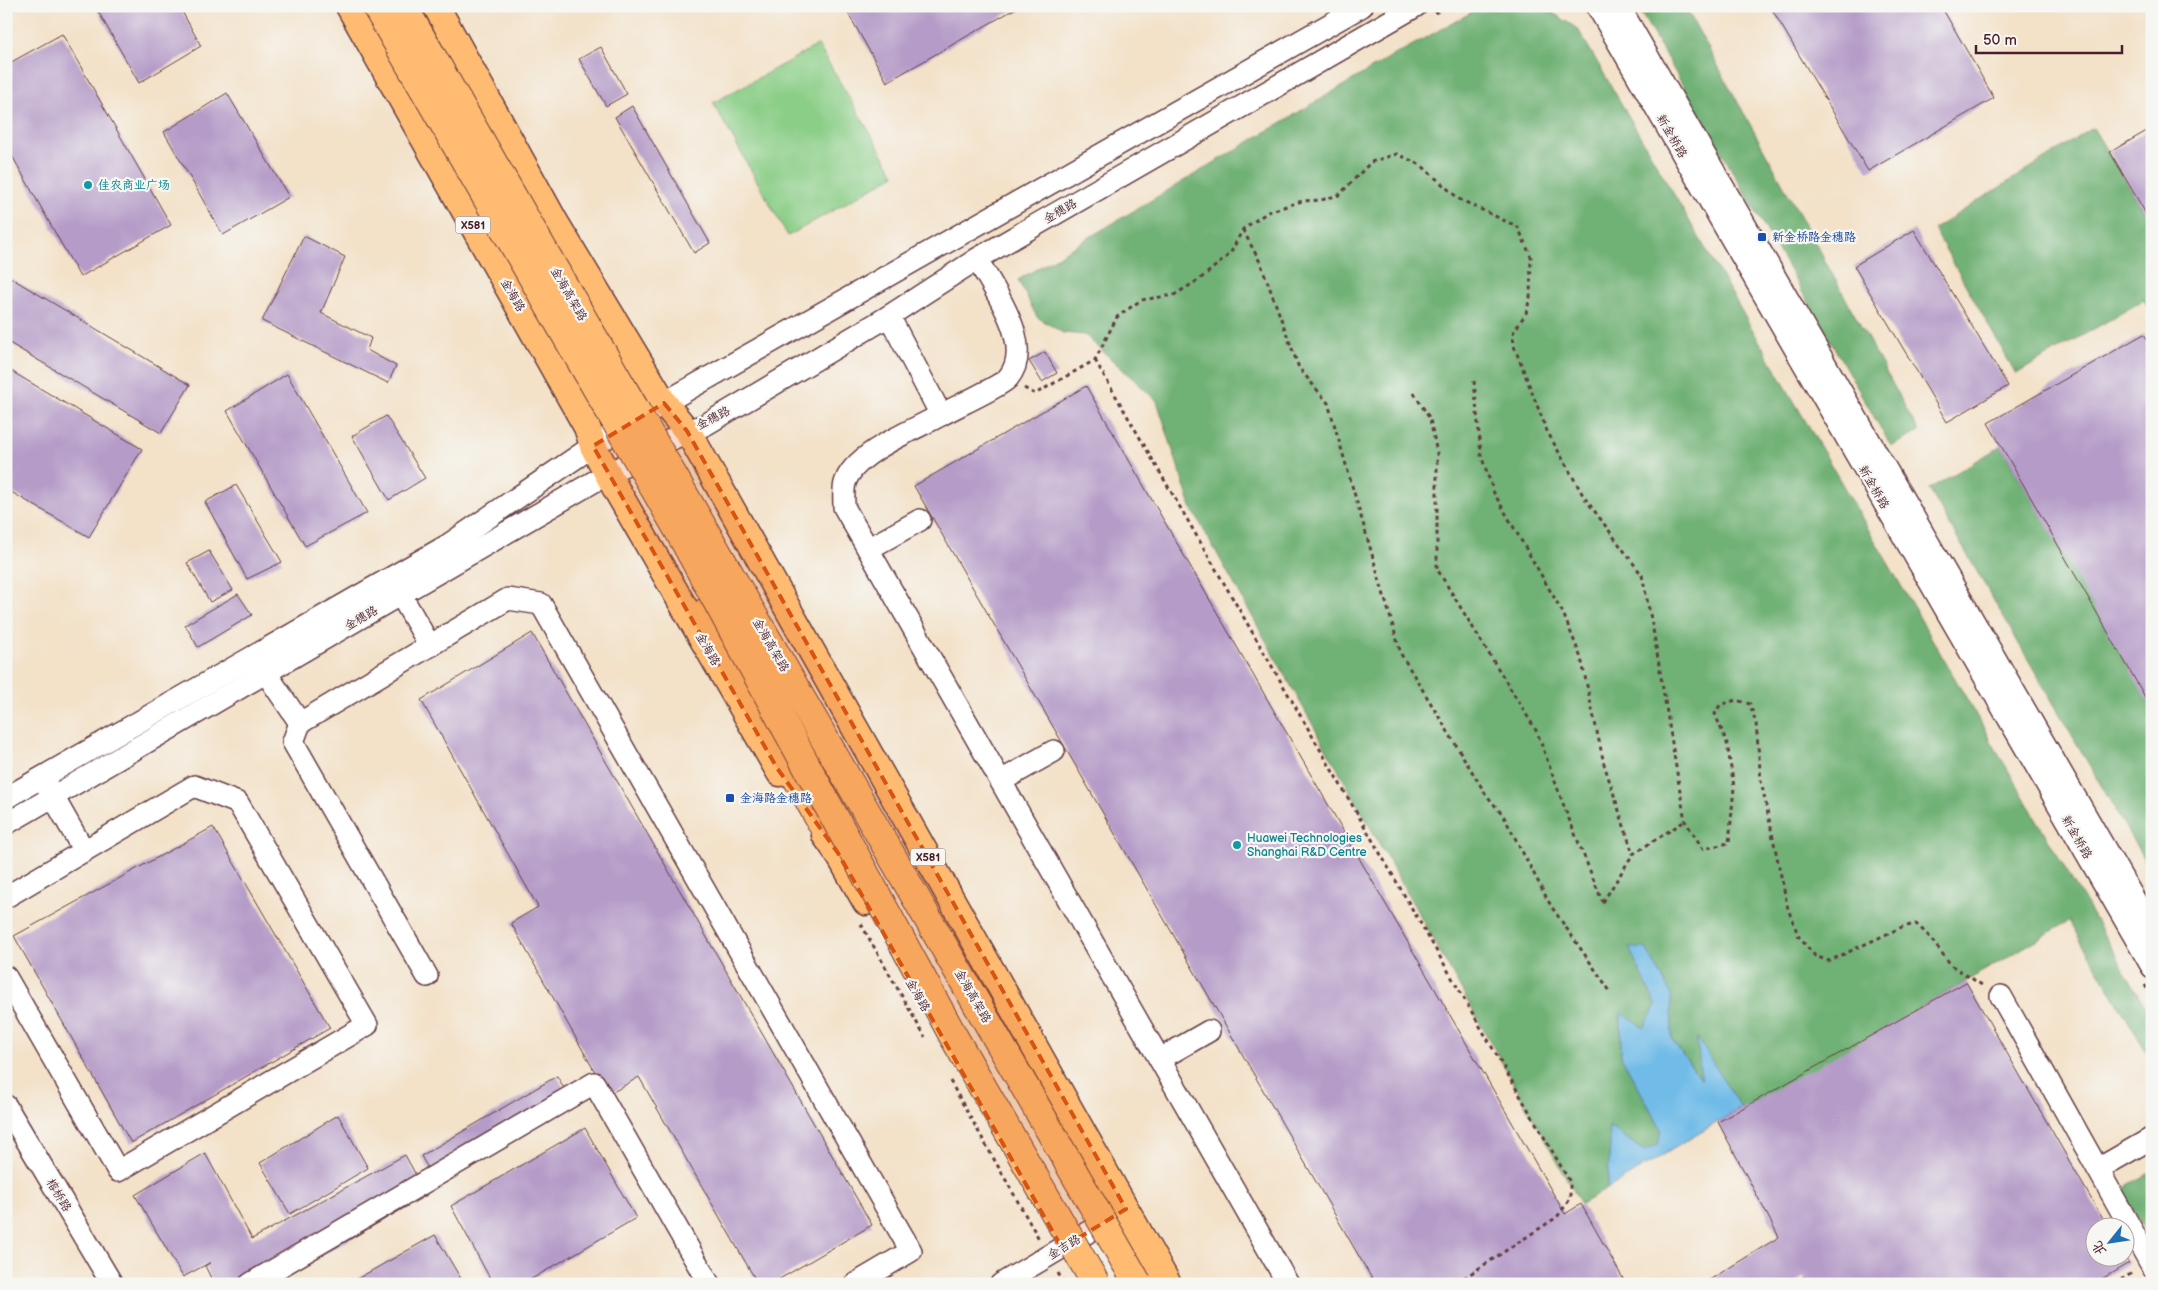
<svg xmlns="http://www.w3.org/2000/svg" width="2158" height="1290" font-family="'Balsamiq Sans','LXGW WenKai TC',sans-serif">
<rect width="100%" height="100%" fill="#f6f6f2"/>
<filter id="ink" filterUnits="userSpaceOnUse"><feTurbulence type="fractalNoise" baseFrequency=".02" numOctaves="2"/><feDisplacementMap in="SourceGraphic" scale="10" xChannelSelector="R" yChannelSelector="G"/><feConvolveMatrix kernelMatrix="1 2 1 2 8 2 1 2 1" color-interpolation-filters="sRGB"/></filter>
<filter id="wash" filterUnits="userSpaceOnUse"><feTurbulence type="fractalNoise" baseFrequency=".0096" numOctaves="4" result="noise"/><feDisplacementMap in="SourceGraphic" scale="20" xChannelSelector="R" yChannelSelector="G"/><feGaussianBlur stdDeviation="1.12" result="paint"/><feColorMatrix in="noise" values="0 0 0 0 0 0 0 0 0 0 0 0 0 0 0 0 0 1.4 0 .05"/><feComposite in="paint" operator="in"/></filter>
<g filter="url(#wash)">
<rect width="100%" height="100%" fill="#f3e1c8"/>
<path fill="#8ace87" stroke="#6a7659" d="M818 45 895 175 788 236 713 103Z"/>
<g fill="#6fb174" stroke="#5c6850">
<path d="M1483 6H1542L1578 29 2152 1018V1061L2069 921 1850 1049 1718 1122 1741 1108 1697 1039 1702 1081 1672 1040 1671 994 1629 948 1657 1005 1644 1029 1621 1013V1056L1661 1129 1658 1145 1644 1151 1609 1126 1610 1143 1607 1189 1581 1204 1191 507 1157 401 1085 335 1063 333 1037 317 1018 280 1391 57Z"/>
<path d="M1637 6H1685L1919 432 1891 446Z"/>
<path d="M2093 128 2152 224V314L2144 300 2016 374 1934 229Z"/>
<path d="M2001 446 2152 706V873L1929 489Z"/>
<path d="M2152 1171V1243L2121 1189Z"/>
</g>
<path fill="#6fbbe8" stroke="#5c6d8a" d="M1629 948H1646L1671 994 1672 1040 1701 1080 1697 1037 1741 1108 1607 1189 1610 1143 1609 1126 1644 1151 1658 1145 1661 1129 1621 1056V1012L1644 1028 1656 1005Z"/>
<g id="blocks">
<g fill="#b59cc8">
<path d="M95 6H179L201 46 139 83Z"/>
<path d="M844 6H1020L887 82Z"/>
<path d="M1770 6H1941L1994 98 1868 171Z"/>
<path d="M62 34 171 225 80 277 6 145V65Z"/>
<path d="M601 47 627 94 606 106 579 59Z"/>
<path d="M227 93 289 197 223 235 164 132Z"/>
<path d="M632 106 710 243 694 253 615 117Z"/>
<path d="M2152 128V224L2110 152Z"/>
<path d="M1914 230 2008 386 1947 422 1854 266Z"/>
<path d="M304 236 345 257 321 313 371 338 367 350 396 366 388 383 262 321Z"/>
<path d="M6 275 190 385 161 433 6 341Z"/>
<path d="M2144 334 2152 347V709L1988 423Z"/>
<path d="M1045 352 1057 373 1042 382 1029 361Z"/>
<path d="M6 368 142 449 89 537 6 489Z"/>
<path d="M287 374 367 513 305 546 227 411Z"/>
<path d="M1086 386 1565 1214 1581 1204 1626 1284H1375L914 486Z"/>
<path d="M386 416 425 478 389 500 352 436Z"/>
<path d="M236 485 282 562 247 579 205 502Z"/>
<path d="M209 551 233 590 210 602 187 563Z"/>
<path d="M238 594 252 615 198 647 185 625Z"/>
<path d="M532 633 872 1225 771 1284H758L639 1077 608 1095 511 923 538 907 421 700Z"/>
<path d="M213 827 330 1028 131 1143 14 936Z"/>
<path d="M1966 982 2108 1228H2096V1258H2125L2129 1263 2093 1284H1808L1804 1277 1793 1284H1703L1779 1237 1718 1122Z"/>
<path d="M557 1076 569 1097 433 1177 421 1156Z"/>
<path d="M338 1115 368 1168 290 1214 260 1163Z"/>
<path d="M585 1128 636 1218 523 1284H493L451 1206Z"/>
<path d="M205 1153 252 1239 405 1155 427 1195 272 1284H214L205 1266 211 1262 183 1277 135 1195Z"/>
<path d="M435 1235 464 1284H348Z"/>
</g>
</g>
</g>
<g filter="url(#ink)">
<use href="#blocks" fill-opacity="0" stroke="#633c43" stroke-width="1"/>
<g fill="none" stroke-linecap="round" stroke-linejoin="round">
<g stroke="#633c43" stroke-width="24">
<g id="minor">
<path d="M1597 6 2152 967"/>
<path d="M1619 6 2152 930"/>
<path d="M889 316 941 415C953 408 1001 386 1008 378 1036 345 993 289 977 259"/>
<path d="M941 415C914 430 854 453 845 483 843 490 844 499 844 507L1288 1284"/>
<path d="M868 549 920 520"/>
<path d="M394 583 430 646"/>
<path d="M266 673 300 723 508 599 541 604 911 1251 855 1284"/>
<path d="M300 723 293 742 427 976"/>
<path d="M1001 781 1054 751"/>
<path d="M46 784 84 851"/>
<path d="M6 798 448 545 593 446 664 403 1362 6"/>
<path d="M6 824 595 481 687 431 705 425 732 409 889 316 977 259 1416 6"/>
<path d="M6 897 194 786 238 803 367 1025 118 1171 6 977"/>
<path d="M2001 996 2152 1266"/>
<path d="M1160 1059 1209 1031"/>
<path d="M6 1106 112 1284"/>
<path d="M2098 1169 2152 1138"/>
<path d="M250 1284 594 1083 709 1284"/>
<path d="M1001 1284 1115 1216"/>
</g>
</g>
<g stroke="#633c43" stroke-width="29">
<g id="major">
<path d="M349 6 587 427 593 446 616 489 780 773"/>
<path d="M436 6 555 222 664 403 687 431 695 444 1168 1284"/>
<path d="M825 835 838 853 866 902"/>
</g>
</g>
<g stroke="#633c43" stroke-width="30">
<path id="highway" d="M706 612 838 853"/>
</g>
<g stroke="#633c43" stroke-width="3" stroke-dasharray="4 4" stroke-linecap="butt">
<path d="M1435 13 1447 6"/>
<path d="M1243 230 1261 264 1299 368 1328 403 1401 654 1485 793 1504 817 1551 906 1610 991"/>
<path d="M1095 360 1570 1182V1199L1557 1217 1455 1284"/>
<path d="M1474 381 1481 455 1494 493 1563 613 1581 658 1604 764 1633 854"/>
<path d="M1024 388 1035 394 1095 360 1117 317 1141 300 1174 295 1200 279 1230 254 1243 229 1268 212 1302 201 1321 200 1339 195 1371 162 1397 154 1421 165 1459 199 1518 227 1531 257 1530 298 1526 313 1513 333 1514 346 1547 431 1584 497 1642 575 1653 629 1685 821 1703 849 1729 843 1734 787 1727 743 1715 714 1720 705 1736 700 1750 704 1756 723 1761 781 1788 909 1799 937 1815 956 1829 961 1902 927 1916 924 1927 934 1952 966 1985 987"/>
<path d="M1414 393 1430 419 1437 453V569L1537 732 1565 809 1603 903"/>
<path d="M1603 902 1633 854 1685 821"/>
<path d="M861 924 925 1037"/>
<path d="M2145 985 2152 997"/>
<path d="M950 1081 1039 1239"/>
<path d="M1058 1273 1064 1284"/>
<path d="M2114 1284 2134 1272"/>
</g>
<use href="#minor" stroke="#fff" stroke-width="21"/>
<use href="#major" stroke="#ffbb71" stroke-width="26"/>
<use href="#highway" stroke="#ffbb71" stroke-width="28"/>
<g stroke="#633c43" stroke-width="30" stroke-linecap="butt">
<g id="highway-bridge">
<path d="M376 6 680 533 956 1041 1096 1284"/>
<path d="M403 6 1138 1284"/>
</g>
</g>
<use href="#highway-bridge" stroke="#ffbb71" stroke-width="28"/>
</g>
</g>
<path fill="#d8530f" fill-opacity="0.2" stroke="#d8530f" stroke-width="4" stroke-dasharray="10 6" stroke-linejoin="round" d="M664 403 687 431 1126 1209 1062 1248 838 853 777 768 593 446Z"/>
<g fill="#0f9aa8" stroke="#f6f6f2" stroke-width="2">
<circle cx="88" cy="185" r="5"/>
<circle cx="1237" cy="845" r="5"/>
</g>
<g fill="#1a4fb4" stroke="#f6f6f2" stroke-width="2">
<rect x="1757" y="232" width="10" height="10" rx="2.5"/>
<rect x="725" y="793" width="10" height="10" rx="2.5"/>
</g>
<g text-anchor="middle" stroke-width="4.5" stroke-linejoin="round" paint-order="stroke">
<g fill="#f6f6f2" stroke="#7e6067" stroke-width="1">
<rect x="455.5" y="216.5" width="35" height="17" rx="4"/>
<rect x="910.5" y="848.5" width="35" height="17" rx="4"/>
</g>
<g font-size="11" font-weight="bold" fill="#4a1f2b">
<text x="473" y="229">X581</text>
<text x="928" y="861">X581</text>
</g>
<g font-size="12" fill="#4a1f2b" stroke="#f6f6f2">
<text transform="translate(1672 136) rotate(60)" y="4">新金桥路</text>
<text transform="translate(1060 211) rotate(-30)" y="4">金穗路</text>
<text transform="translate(569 294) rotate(60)" y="4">金海高架路</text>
<text transform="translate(513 295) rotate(60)" y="4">金海路</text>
<text transform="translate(713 418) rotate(-27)" y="4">金穗路</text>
<text transform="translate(1874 487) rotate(60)" y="4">新金桥路</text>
<text transform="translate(361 618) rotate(-30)" y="4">金穗路</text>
<text transform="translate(771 645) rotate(60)" y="4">金海高架路</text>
<text transform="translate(708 649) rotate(60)" y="4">金海路</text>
<text transform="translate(2077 837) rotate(60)" y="4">新金桥路</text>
<text transform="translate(918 995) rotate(60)" y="4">金海路</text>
<text transform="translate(973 996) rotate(60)" y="4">金海高架路</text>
<text transform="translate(59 1195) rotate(59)" y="4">榕桥路</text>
<text transform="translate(1064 1247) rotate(-31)" y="4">金吉路</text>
</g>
<g font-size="12" fill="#0d838f" stroke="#f6f6f2" text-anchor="start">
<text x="98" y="189">佳农商业广场</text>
<text x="1247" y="842">Huawei Technologies<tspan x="1247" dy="14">Shanghai R&amp;D Centre</tspan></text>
</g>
<g font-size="12" fill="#164399" stroke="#f6f6f2" text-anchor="start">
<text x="1772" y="241">新金桥路金穗路</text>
<text x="740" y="802">金海路金穗路</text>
</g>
</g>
<rect width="2158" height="1290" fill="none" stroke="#f6f6f2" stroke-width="25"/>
<g transform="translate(2110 1242) rotate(240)"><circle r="24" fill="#f6f6f2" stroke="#b1a0a2"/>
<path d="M0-4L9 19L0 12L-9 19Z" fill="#1f6fb2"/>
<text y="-8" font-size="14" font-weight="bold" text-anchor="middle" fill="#4a1f2b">北</text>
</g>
<path d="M1976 45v8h146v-8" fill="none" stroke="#4a1f2b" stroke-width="2.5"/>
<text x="1983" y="45" font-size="15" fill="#4a1f2b" stroke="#f6f6f2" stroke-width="4" paint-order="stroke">50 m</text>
</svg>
